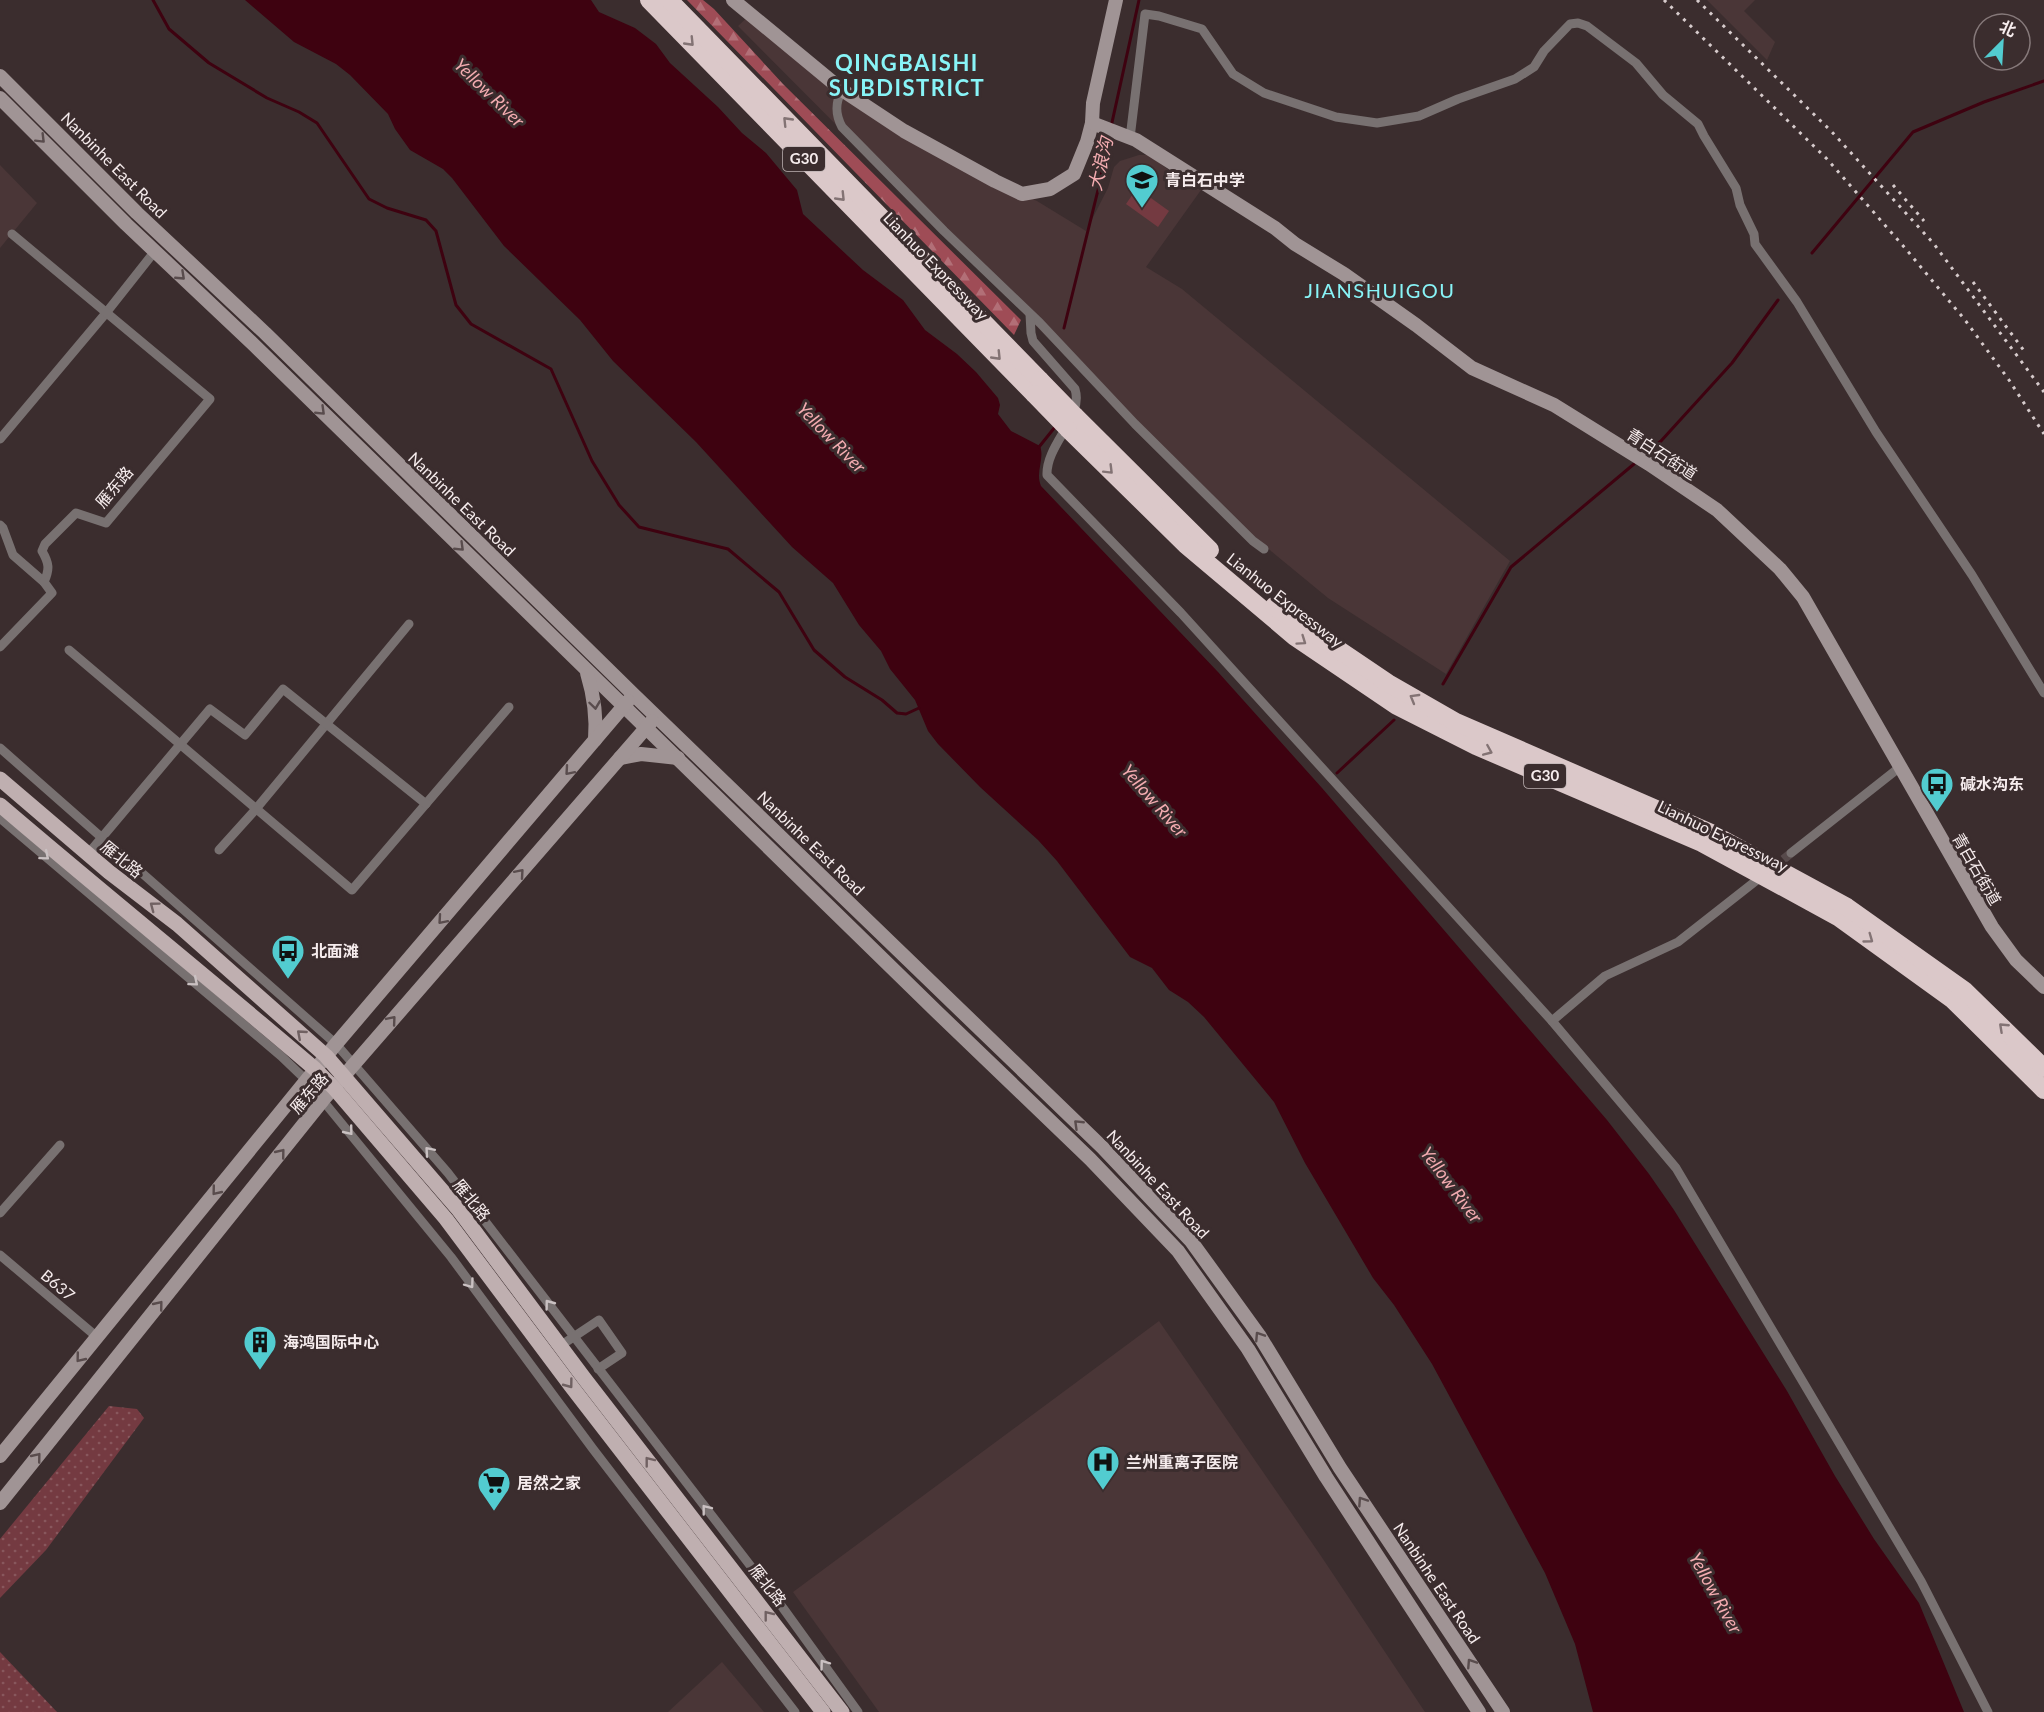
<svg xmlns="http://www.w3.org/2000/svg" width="2044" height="1712" font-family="Lato,'Noto Sans SC',sans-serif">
<defs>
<pattern id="forest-firs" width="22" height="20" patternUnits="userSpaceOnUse" patternTransform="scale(1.5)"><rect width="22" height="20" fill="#9f4c56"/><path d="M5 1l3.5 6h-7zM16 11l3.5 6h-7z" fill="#b26f77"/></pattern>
<pattern id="park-dots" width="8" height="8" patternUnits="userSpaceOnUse" patternTransform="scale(1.5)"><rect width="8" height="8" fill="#743a41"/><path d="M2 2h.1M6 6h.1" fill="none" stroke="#88575d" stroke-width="1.8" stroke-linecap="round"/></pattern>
</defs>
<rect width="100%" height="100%" fill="#3b2d2e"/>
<g fill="#4a3637">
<path d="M1707 0H1755L1744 11 1775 42 1767 60Z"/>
<path d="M753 12 862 104 972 172 1037 201 1086 231 1108 188 1114 167 1120 161 1139 155H1149L1183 181 1201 190 1146 267 1182 289 1510 561 1446 674 1328 598 1208 499 738 26Z"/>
<path d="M0 165 37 203 0 248Z"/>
<path d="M1159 1321 1321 1556 1425 1712H879L793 1592Z"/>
<path d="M722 1662 764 1712H668Z"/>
</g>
<path fill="#743a41" d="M1137 188 1169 211 1158 227 1126 204Z"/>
<path fill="url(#forest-firs)" d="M687 0H703L714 9 783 84 1021 320 1014 335Z"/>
<g fill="url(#park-dots)">
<path d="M109 1406 137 1409 144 1418 46 1550 0 1598V1539Z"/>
<path d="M0 1652 57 1712H0Z"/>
</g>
<path fill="#3e0210" d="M245 0H591L599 12 635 28 656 44 670 63 718 107 742 133 766 153 797 190 803 214 863 270 903 300 925 330 957 354 976 372 998 398 1000 405 998 414 1011 431 1040 446C1045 459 1035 472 1041 486L1218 672 1322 788 1607 1120 1649 1174 1674 1210 1787 1391 1835 1476 1874 1539 1919 1603 1964 1712H1593L1575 1644 1545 1573 1432 1364 1394 1305 1373 1278 1305 1163 1274 1102 1204 1017 1188 1002 1169 990 1152 968 1130 957 1057 861 1038 840 980 787 938 744 928 731 915 700 890 669 881 651 859 625 833 583 792 547 696 442 613 361 580 320 504 246 452 178 443 169 410 150 395 129 388 114 350 75 336 64 294 42Z"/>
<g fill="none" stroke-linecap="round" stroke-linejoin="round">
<g stroke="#3e0210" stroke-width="3">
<path d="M153 0 169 29 209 63 267 98 299 112 317 123 369 199 387 208 426 220 436 231 456 305 471 324 551 369 592 461 619 505 639 527 728 549 779 592 814 650 845 677 882 700 897 713 906 714 919 708"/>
<path d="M1111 127 1139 0"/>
<path d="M1812 253 1913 132 1984 102 2044 81"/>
<path d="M1064 328 1098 190 1110 134"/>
<path d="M1039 447 1055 427"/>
<path d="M1647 453 1661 441 1732 363 1778 300"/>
<path d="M1443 684 1511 567 1634 464"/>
<path d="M1337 773 1394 720"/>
</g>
<path stroke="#574a4b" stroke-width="9" stroke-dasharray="9 4.5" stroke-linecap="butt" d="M1773 868 1791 853"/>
<g stroke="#787171" stroke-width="9">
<path d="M842 90C835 103 835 114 842 127L944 231 1040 323 1135 424 1253 541 1264 549"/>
<path d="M1130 138 1145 14 1159 16 1202 29 1233 74 1264 93 1336 117 1377 123 1419 116 1458 99 1515 79 1534 67 1544 51 1570 24 1578 23 1587 26 1636 63 1663 95 1698 124 1704 136 1736 188 1740 205 1754 234 1755 244 1797 302 1876 432 1972 575 2044 693"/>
<path d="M1030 314 1031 333 1033 341 1075 389C1084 418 1046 444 1047 475L1181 613 1552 1021 1676 1168 1921 1581 1988 1712"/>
<path d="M0 439 106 313 155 251"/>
<path d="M0 525 3 528 13 555 44 582"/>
<path d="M0 647 52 593 44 582C50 569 49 563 42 551L45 544 76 513 106 523 210 399 12 234"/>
<path d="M69 650 352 890 509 707"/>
<path d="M0 748 336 1044 448 1173 783 1608 858 1712"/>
<path d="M0 818 281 1056 306 1080 451 1257 593 1449 795 1712"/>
<path d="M219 850 256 809 409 624"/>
<path d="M1791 853 1900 767"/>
<path d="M88 854 210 709 245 735 283 689 426 804"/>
<path d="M1552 1021 1605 976 1678 942 1757 880"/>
<path d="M0 1213 60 1145"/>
<path d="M0 1255 97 1337"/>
<path d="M560 1346 599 1320 622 1353 598 1369"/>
</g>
<g stroke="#a09495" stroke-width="14">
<path d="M733 0 842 90 904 131 995 181 1022 194 1050 189 1074 174 1087 142 1092 123 1093 103 1116 0"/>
<path d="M0 76 137 213 265 333 634 695 1102 1147 1191 1241 1259 1335 1340 1468 1503 1712"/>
<path d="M0 98 126 224 254 345 937 1012 1090 1159 1178 1251 1248 1349 1326 1477 1479 1712"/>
<path d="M1092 123 1136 140 1275 228 1295 244 1344 274 1416 325 1472 368 1554 405 1649 464 1717 510 1780 569 1803 597 1992 927 2016 960 2044 987"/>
<path d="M587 673C594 696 597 716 595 740"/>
<path d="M620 758 641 754 678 758"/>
<path d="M0 1456 336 1044 628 701"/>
<path d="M0 1503 323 1100 652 721"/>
</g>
<g stroke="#bfafb0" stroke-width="15">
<path d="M0 779 109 872 177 924 326 1056 458 1209 584 1378 842 1712"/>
<path d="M0 805C104 894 211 980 315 1069L334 1088 446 1219 571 1386 823 1712"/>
</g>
<g stroke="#dbc8c9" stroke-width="18">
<path d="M649 0 1034 394"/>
<path d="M669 0 1040 380"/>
<path d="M1075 416 1210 550"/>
<path d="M1068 429 1186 545 1295 637 1397 706 1476 746 1702 843 1838 917 1953 1000 2044 1090"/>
<path d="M1274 606 1388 683 1456 722 1709 832 1847 907 1964 990 2044 1068"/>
</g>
<g stroke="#d6cbcc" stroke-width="3" stroke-dasharray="3 6" stroke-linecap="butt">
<path d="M1664 0 1827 159 1905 248 1965 320 2009 380 2044 434"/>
<path d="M1697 0 1832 132 1934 244 2044 392"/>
<path d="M1893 185 1924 221"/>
<path d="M1973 282 2025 352"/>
</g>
<g stroke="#dbc8c9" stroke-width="18">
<path d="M1040 380 1075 416"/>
<path d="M1034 394 1068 429"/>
</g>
</g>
<defs><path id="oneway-chevron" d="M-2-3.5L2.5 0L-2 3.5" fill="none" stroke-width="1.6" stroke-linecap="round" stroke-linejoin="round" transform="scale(1.5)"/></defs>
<g stroke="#837374">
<use href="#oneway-chevron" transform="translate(690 42) rotate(46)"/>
<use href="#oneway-chevron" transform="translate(787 121) rotate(-134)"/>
<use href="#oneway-chevron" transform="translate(841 197) rotate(46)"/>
<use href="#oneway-chevron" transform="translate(997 356) rotate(46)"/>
<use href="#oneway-chevron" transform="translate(1109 470) rotate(45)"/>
<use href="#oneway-chevron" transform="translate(1302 641) rotate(35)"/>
<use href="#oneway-chevron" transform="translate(1414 698) rotate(-150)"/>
<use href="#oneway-chevron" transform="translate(1488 751) rotate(23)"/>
<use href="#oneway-chevron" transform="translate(1869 939) rotate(36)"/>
<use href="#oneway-chevron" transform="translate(2003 1027) rotate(-137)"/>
</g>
<g stroke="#594c4d">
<use href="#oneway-chevron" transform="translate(41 139) rotate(45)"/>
<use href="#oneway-chevron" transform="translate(181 276) rotate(43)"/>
<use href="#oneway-chevron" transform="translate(321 411) rotate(44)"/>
<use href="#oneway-chevron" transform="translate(460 547) rotate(44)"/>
<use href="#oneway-chevron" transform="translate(595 705) rotate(82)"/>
<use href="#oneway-chevron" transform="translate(569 771) rotate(131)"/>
<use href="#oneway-chevron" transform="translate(520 873) rotate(-49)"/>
<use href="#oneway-chevron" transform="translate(442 920) rotate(131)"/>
<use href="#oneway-chevron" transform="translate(392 1020) rotate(-50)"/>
<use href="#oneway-chevron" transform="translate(1078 1124) rotate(-136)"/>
<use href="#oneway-chevron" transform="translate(281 1153) rotate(-51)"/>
<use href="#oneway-chevron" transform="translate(216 1191) rotate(129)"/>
<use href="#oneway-chevron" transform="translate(159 1305) rotate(-51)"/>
<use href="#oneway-chevron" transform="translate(1259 1336) rotate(-123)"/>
<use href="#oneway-chevron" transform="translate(80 1358) rotate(129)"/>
<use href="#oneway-chevron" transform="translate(37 1457) rotate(-51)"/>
<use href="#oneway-chevron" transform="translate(1362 1501) rotate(-124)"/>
<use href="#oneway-chevron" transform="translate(1471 1663) rotate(-123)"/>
</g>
<g stroke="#cac1c2">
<use href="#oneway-chevron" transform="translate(45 856) rotate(40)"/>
<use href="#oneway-chevron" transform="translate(194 982) rotate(40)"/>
<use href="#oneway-chevron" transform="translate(349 1131) rotate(51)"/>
<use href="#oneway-chevron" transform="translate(429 1151) rotate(-131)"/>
<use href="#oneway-chevron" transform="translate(470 1284) rotate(54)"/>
<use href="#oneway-chevron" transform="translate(549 1304) rotate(-127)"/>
<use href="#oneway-chevron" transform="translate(706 1509) rotate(-128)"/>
<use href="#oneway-chevron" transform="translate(824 1664) rotate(-126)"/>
</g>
<g stroke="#706162">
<use href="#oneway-chevron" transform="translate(154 906) rotate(-143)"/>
<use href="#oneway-chevron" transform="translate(301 1034) rotate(-139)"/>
<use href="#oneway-chevron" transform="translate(569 1384) rotate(53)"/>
<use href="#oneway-chevron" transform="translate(649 1461) rotate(-128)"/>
<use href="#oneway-chevron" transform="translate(768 1615) rotate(-128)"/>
</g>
<defs>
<g id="school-pin" transform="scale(1.725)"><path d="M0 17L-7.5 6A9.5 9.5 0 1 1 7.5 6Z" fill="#52ccd0" stroke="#3b2d2e"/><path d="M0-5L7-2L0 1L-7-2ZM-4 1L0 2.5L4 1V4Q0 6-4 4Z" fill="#111"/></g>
<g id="bus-pin" transform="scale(1.725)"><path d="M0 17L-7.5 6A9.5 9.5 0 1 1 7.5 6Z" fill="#52ccd0" stroke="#3b2d2e"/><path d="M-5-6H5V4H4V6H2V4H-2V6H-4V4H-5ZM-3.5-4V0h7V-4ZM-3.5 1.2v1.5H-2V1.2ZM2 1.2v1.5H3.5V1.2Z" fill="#111"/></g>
<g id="building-pin" transform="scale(1.725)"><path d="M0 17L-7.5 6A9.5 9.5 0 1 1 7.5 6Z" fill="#52ccd0" stroke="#3b2d2e"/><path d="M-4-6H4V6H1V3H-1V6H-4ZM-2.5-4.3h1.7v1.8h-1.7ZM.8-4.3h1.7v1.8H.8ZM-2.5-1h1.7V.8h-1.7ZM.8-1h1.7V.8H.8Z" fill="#111"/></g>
<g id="hospital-pin" transform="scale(1.725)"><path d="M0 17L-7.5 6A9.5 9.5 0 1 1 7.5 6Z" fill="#52ccd0" stroke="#3b2d2e"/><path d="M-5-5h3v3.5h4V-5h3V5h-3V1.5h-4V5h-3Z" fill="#111"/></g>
<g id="supermarket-pin" transform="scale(1.725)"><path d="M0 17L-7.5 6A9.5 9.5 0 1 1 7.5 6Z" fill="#52ccd0" stroke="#3b2d2e"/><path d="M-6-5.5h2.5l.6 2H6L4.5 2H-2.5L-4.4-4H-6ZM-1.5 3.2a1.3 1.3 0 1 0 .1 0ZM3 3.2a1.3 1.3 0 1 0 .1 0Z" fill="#111"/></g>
</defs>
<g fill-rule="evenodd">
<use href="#school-pin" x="1142" y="180"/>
<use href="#bus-pin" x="1937" y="784"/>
<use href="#bus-pin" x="288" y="951"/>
<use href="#building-pin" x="260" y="1342"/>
<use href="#hospital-pin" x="1103" y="1462"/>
<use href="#supermarket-pin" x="494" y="1483"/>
</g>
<g text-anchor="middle" stroke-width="6" stroke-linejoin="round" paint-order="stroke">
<g fill="#3b2d2e" stroke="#beb3b4" stroke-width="1.5">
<rect x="783" y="147" width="42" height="24" rx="4.5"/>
<rect x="1524" y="764" width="42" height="24" rx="4.5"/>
</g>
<g font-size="15" font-weight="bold" fill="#f6eced">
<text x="804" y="164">G30</text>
<text x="1545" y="781">G30</text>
</g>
<g font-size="16" fill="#f6eced" stroke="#3b2d2e">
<text transform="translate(114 165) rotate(45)" y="6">Nanbinhe East Road</text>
<text transform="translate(936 266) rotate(46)" y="6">Lianhuo Expressway</text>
<text transform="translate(1662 454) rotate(33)" y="6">青白石街道</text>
<text transform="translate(114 487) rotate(-50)" y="6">雁东路</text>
<text transform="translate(462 504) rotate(44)" y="6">Nanbinhe East Road</text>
<text transform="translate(1285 600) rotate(38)" y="6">Lianhuo Expressway</text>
<text transform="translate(1723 836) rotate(26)" y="6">Lianhuo Expressway</text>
<text transform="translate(811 843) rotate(44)" y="6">Nanbinhe East Road</text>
<text transform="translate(122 859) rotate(39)" y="6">雁北路</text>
<text transform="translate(1977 869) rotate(60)" y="6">青白石街道</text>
<text transform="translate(309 1093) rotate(-49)" y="6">雁东路</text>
<text transform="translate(1158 1184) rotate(47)" y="6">Nanbinhe East Road</text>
<text transform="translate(472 1200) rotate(51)" y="6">雁北路</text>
<text transform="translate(58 1285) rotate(40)" y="6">B637</text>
<text transform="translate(1437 1583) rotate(56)" y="6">Nanbinhe East Road</text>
<text transform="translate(768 1585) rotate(52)" y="6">雁北路</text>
</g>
<g font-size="16" font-weight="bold" fill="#f6eced" stroke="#3b2d2e" text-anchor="start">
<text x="1165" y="186">青白石中学</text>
<text x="1960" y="790">碱水沟东</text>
<text x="311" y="957">北面滩</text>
<text x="283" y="1348">海鸿国际中心</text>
<text x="1126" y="1468">兰州重离子医院</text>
<text x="517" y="1489">居然之家</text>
</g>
<g font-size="18" font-style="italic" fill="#f4acb1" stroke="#3b2d2e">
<text transform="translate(489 93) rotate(44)" y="6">Yellow River</text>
<text transform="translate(1101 164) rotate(-77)" y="6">大浪沟</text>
<text transform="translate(831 438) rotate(46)" y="6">Yellow River</text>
<text transform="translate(1154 801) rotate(49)" y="6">Yellow River</text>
<text transform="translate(1451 1185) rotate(53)" y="6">Yellow River</text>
<text transform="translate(1715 1593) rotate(61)" y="6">Yellow River</text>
</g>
<g font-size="20" letter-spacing="1.5" fill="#88f4f7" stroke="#3b2d2e">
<text x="1380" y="298">JIANSHUIGOU</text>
</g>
<g font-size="22" font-weight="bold" letter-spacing="1.5" fill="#88f4f7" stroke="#3b2d2e">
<text x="907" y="71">QINGBAISHI<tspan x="907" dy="25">SUBDISTRICT</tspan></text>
</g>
</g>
<g transform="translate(2002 42) rotate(24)"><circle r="28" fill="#3b2d2e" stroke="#86797a" stroke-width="1.5"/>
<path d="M0-4.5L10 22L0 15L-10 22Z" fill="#52ccd0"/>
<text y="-9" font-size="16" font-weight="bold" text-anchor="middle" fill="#f6eced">北</text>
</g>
</svg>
